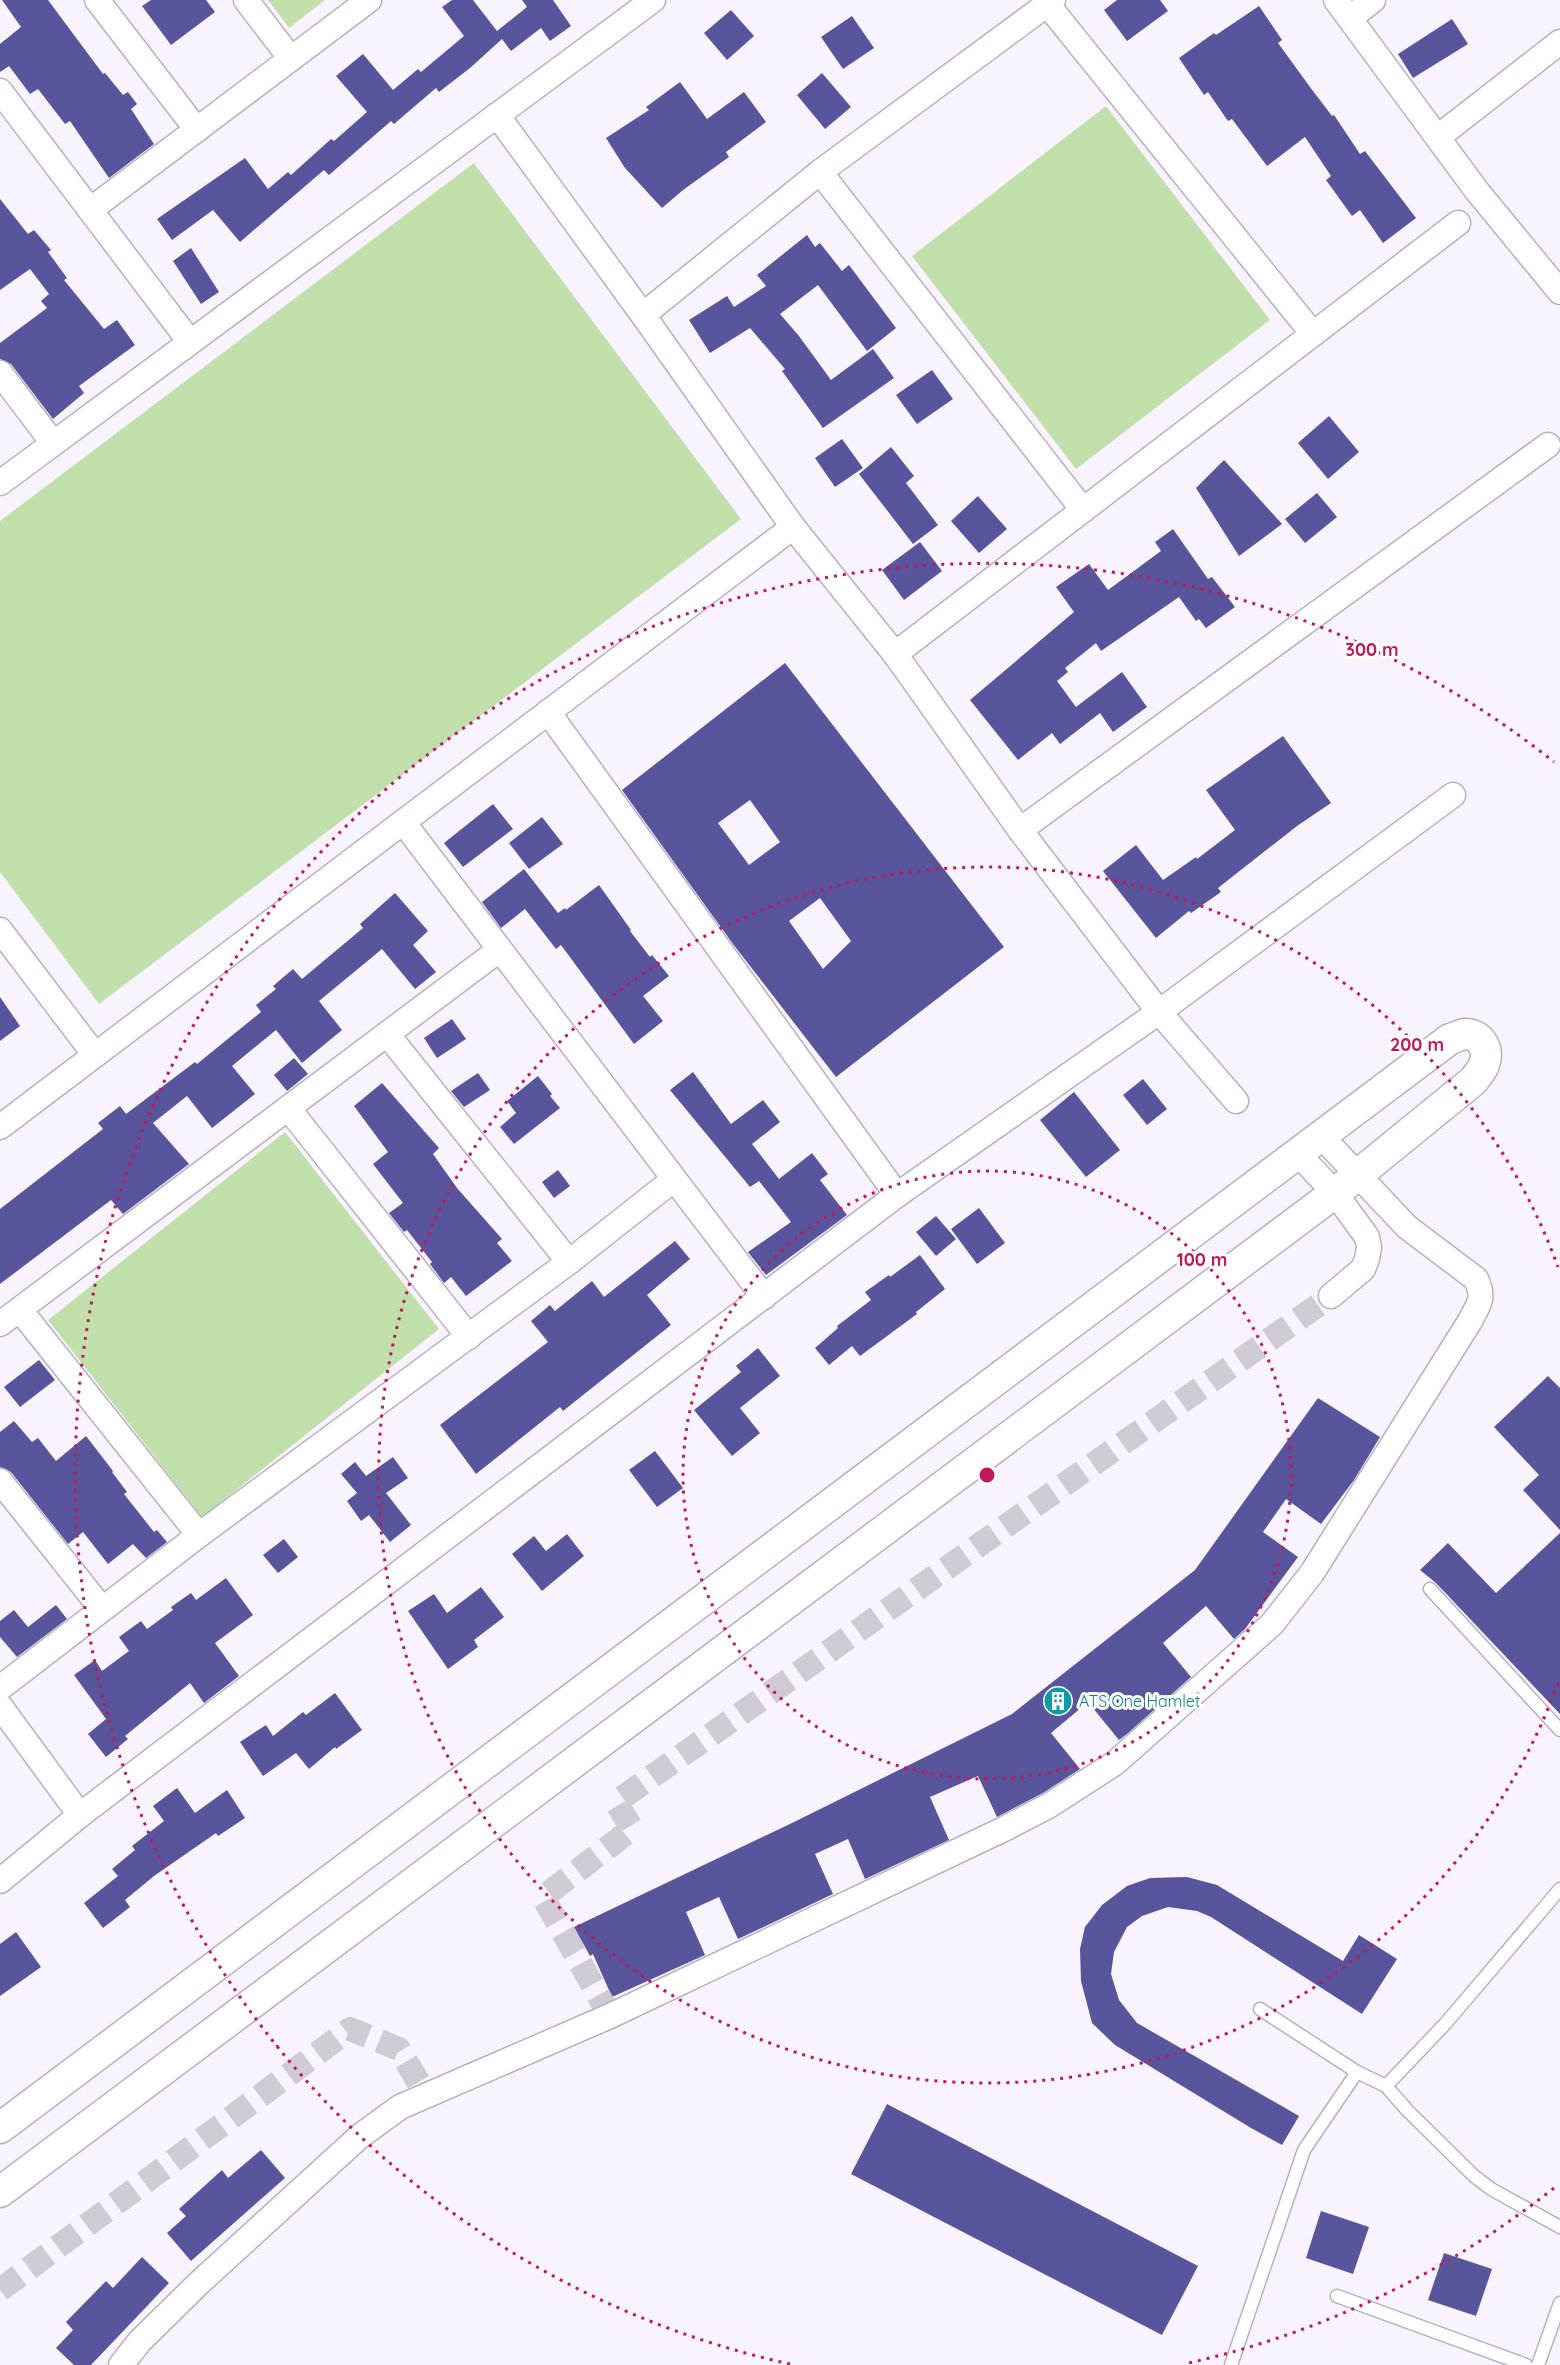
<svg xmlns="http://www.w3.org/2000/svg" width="1560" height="2365" font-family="Quicksand,sans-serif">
<rect width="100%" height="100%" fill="#f9f3ff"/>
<g fill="#c0dfaa">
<path d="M268 0H325L289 28Z"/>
<path d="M1106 106 1270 320 1076 469 912 256Z"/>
<path d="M474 163 741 519 99 1004 0 872V521Z"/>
<path d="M285 1132 439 1329 202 1517 48 1320Z"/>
</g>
<g fill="#59559d" fill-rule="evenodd">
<path d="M2 0H48L103 74 105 73 123 95 128 92 137 104 131 109 154 144 109 178 70 121 65 124 38 89 30 94 9 66 0 72V44L21 27Z"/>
<path d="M151 0H206L215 12 171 45 142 6Z"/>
<path d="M452 0H473L497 31 527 7 522 0H553L571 26 550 41 541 28 511 51 502 39 470 68 439 92 436 88 394 124 391 121 329 175 324 170 240 242 213 210 172 240 157 219 245 158 268 189 288 172 291 175 331 139 334 141 367 112 336 76 363 54 393 90 418 69 421 72 464 36 442 7Z"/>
<path d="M1117 0H1160L1168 11 1127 41 1104 10Z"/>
<path d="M1259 6 1282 40 1278 43 1310 87 1332 116 1334 115 1360 154 1365 151 1416 218 1383 243 1360 210 1352 216 1326 180 1331 176 1305 137 1267 166 1232 119 1228 121 1208 92 1204 95 1179 58 1214 33 1216 35Z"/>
<path d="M731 10 754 36 727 60 704 33Z"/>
<path d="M852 16 874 48 843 69 821 37Z"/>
<path d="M1452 19 1468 44 1413 78 1398 54Z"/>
<path d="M822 73 851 107 825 129 797 95Z"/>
<path d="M680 82 707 119 744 92 766 122 726 152 729 157 683 190 662 208 625 168 606 138 649 110 646 107Z"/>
<path d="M0 199 28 234 34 230 51 250 48 252 67 278 64 280 104 329 117 320 135 345 79 386 84 393 53 419 11 364 0 359V343L47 308 41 301 49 294 30 269 0 290Z"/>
<path d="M807 235 815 247 820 243 842 271 849 265 896 328 867 351 818 285 780 314 799 336 831 380 873 349 894 378 823 428 782 371 785 369 750 328 710 353 689 320 727 296 734 307 766 286 757 275Z"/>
<path d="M191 248 219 292 201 304 173 261Z"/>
<path d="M932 370 953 399 917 424 896 395Z"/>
<path d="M1329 416 1359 452 1328 479 1298 443Z"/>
<path d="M842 439 863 468 835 487 815 458Z"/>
<path d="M891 447 914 476 906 483 938 525 913 544 859 474Z"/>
<path d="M1224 460 1282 524 1239 556 1196 488Z"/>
<path d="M1317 493 1337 517 1305 543 1285 519Z"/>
<path d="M978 496 1007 529 979 553 951 521Z"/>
<path d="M1173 529 1208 579 1212 577 1235 607 1206 628 1199 619 1196 621 1179 597 1101 651 1096 643 1065 668 1068 672 1057 681 1076 707 1122 672 1147 707 1113 732 1100 713 1060 744 1052 733 1018 760 970 700 1074 612 1056 587 1089 564 1108 590 1161 551 1155 542Z"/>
<path d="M920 542 942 571 904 600 882 570Z"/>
<path d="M785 663 1004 947 836 1077 733 944 622 790ZM750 800 780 842 749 865 718 823ZM820 898 851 941 823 969 789 921Z"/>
<path d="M1283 736 1331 803 1297 826 1218 888 1221 892 1191 913 1189 911 1156 938 1103 871 1136 845 1163 880 1196 857 1197 859 1235 830 1206 790Z"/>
<path d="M493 804 513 829 463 867 444 843Z"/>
<path d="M542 817 563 844 529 869 509 843Z"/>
<path d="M524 869 558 913 565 908 566 910 599 885 631 930 630 931 650 957 652 955 669 976 643 996 663 1021 634 1044 561 945 556 949 525 909 501 928 482 902Z"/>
<path d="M395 893 428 931 413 945 436 972 415 989 382 949 319 1001 342 1030 302 1063 276 1030 232 1066 255 1094 212 1128 187 1096 153 1123 189 1164 123 1214 111 1200 0 1284V1209L103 1129 98 1123 120 1106 126 1114 195 1062 197 1064 261 1012 256 1005 276 989 273 986 293 969 302 979 363 928 360 924Z"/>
<path d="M0 997 20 1026 0 1041Z"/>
<path d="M452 1019 466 1039 437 1058 424 1038Z"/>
<path d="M294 1058 308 1074 287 1091 274 1075Z"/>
<path d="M693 1072 731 1124 763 1100 780 1122 752 1144 779 1179 812 1153 828 1174 820 1180 847 1215 766 1275 748 1252 791 1222 759 1181 750 1187 670 1090Z"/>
<path d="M478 1073 490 1090 464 1107 451 1091Z"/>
<path d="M538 1076 552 1094 550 1096 560 1108 514 1144 500 1127 516 1113 507 1101Z"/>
<path d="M1143 1079 1167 1109 1147 1125 1123 1095Z"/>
<path d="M382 1083 439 1148 433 1154 457 1188 502 1239 497 1243 512 1261 466 1296 451 1277 444 1283 430 1264 432 1262 407 1230 404 1232 389 1213 403 1203 373 1164 388 1152 354 1106Z"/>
<path d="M1074 1092 1120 1150 1086 1177 1040 1120Z"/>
<path d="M558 1170 570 1186 554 1198 542 1182Z"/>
<path d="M979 1208 1005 1243 977 1264 951 1229Z"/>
<path d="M936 1216 956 1239 936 1256 916 1232Z"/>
<path d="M675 1241 690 1259 647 1295 671 1325 563 1411 560 1407 476 1474 440 1425 548 1342 531 1321 550 1305 555 1311 592 1281 604 1297Z"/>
<path d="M920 1255 945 1289 916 1312 917 1314 860 1356 852 1346 829 1365 815 1348 838 1328 837 1326 871 1300 865 1292 889 1275 890 1277Z"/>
<path d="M758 1348 780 1376 740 1408 760 1433 732 1456 694 1410 741 1372 736 1366Z"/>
<path d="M39 1360 55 1380 20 1407 4 1387Z"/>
<path d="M1548 1376 1560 1388V1530L1523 1490 1539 1475 1494 1427Z"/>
<path d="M1318 1398 1380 1437 1354 1480 1321 1524 1286 1499 1263 1532 1298 1557 1245 1629 1234 1639 1206 1606 1163 1643 1191 1677 1127 1734 1119 1740 1088 1702 1051 1733 1080 1769 1043 1793 997 1817 978 1776 930 1797 949 1840 865 1879 848 1839 815 1854 833 1894 738 1939 719 1897 686 1912 705 1955 612 1997 593 1954 590 1956 574 1927 792 1823 1012 1714 1195 1570Z"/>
<path d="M14 1421 32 1442 38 1438 56 1461 86 1436 113 1471 112 1472 127 1492 124 1494 154 1532 157 1530 167 1542 146 1558 133 1544 108 1564 83 1532 68 1544 11 1472 0 1467V1432Z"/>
<path d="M655 1451 683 1488 657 1507 629 1470Z"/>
<path d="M393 1457 408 1478 386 1493 411 1525 390 1542 369 1515 361 1521 347 1501 357 1493 341 1474 355 1462 366 1476Z"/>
<path d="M1560 1533V1714L1436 1583 1420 1570 1448 1543 1496 1593Z"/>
<path d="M567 1534 584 1556 542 1591 512 1554 534 1536 546 1551Z"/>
<path d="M284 1539 298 1557 278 1573 263 1555Z"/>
<path d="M226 1578 253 1615 215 1643 239 1676 204 1703 190 1683 125 1736 128 1739 106 1757 88 1734 106 1719 74 1675 95 1660 102 1671 129 1651 119 1637 141 1621 147 1629 173 1610 171 1607 191 1593 196 1600Z"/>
<path d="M481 1587 504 1617 474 1640 478 1647 448 1669 408 1611 434 1594 447 1613Z"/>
<path d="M56 1605 67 1619 17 1657 0 1637V1621L14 1610 28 1627Z"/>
<path d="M335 1693 362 1730 336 1749 335 1747 309 1769 296 1753 263 1776 240 1742 266 1725 273 1736 303 1712 306 1715Z"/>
<path d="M177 1788 195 1813 227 1790 245 1818 218 1836 216 1833 154 1876 125 1900 130 1907 103 1928 84 1903 118 1876 112 1869 135 1850 132 1846 164 1821 153 1806Z"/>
<path d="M1187 1877 1217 1885 1343 1961 1359 1935 1397 1959 1362 2014 1211 1917 1197 1911 1168 1907 1142 1916 1127 1927 1114 1952 1111 1974 1119 2000 1137 2023 1299 2116 1282 2145 1251 2128 1115 2045 1092 2023 1081 1981 1080 1949 1085 1927 1102 1905 1127 1886 1150 1878Z"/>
<path d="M16 1932 41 1967 0 1996V1944Z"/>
<path d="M887 2104 1198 2266 1162 2335 851 2174Z"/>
<path d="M261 2150 285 2178 191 2261 167 2233 186 2216 179 2209 222 2170 228 2178Z"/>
<path d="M1321 2211 1369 2227 1353 2274 1306 2258Z"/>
<path d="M1444 2253 1492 2269 1476 2316 1428 2300Z"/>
<path d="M142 2257 169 2283 91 2365H74L56 2348 73 2330 66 2322 106 2281 113 2288Z"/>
</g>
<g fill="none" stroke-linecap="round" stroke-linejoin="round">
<g stroke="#d0cad5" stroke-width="24" stroke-dasharray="24 12" stroke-linecap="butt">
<path d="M610 2016 543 1897 632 1829 616 1802 1331 1296"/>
<path d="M0 2290 350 2029 399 2049 426 2095"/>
</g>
<g stroke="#b9afc1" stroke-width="15">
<g id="service">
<path d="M1430 1589 1560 1730"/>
<path d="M1260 2009 1357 2072 1386 2086 1407 2110 1474 2176 1491 2189 1560 2227"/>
<path d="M1386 2086 1445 2024 1560 1889"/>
<path d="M1337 2296 1526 2365"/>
<path d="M1231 2365 1304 2150 1357 2072"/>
<path d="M1538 2365 1560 2303"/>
</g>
</g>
<g stroke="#b9afc1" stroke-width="27">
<g id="minor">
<path d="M97 0 197 130"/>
<path d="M246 0 291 59"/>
<path d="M1336 0 1477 191 1560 292"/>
<path d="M1047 4 1313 334"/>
<path d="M1350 18 1373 0"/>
<path d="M0 91 190 342"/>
<path d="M497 115 643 315 793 527 895 654 1020 830 1159 1012 1236 1101"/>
<path d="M1438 137 1560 42"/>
<path d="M820 172 1083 510"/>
<path d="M90 210 369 0"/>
<path d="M643 315 820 172 1053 0"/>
<path d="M0 373 53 443"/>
<path d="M0 483 653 0"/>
<path d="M895 654 1458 223"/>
<path d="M548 712 897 1195"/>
<path d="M403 822 764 1297"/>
<path d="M1020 830 1548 445"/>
<path d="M0 930 95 1055"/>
<path d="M387 1034 569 1262"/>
<path d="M288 1108 469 1337"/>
<path d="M0 1127 793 527"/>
<path d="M1298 1154 1335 1193 1367 1237 1369 1247 1367 1259 1363 1269 1331 1296"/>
<path d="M20 1310 199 1535"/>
<path d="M0 1324 499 950"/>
<path d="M0 1481 102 1609"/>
<path d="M0 1688 199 1535 569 1262 673 1180"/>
<path d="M0 1706 80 1815"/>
<path d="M0 1881 80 1815 897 1195 1159 1012 1453 795"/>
<path d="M121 2365 140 2341 199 2283 359 2137 400 2107 610 2016 1004 1829 1050 1805 1115 1763 1272 1624 1312 1573 1470 1321C1479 1304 1485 1298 1476 1279L1407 1227 1322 1137"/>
</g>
</g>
<g stroke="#b9afc1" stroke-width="33">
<path id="tertiary" d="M0 2128 1450 1039C1454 1038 1460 1035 1464 1034 1481 1033 1490 1050 1484 1065 1482 1070 1477 1076 1473 1081L1344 1186 0 2192"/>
</g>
<use href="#service" stroke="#fff" stroke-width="12"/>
<use href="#minor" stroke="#fff" stroke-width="24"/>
<use href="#tertiary" stroke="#fff" stroke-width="30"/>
</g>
<g fill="none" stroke="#c2185b" stroke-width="3" stroke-dasharray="3 6">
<circle cx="987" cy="1475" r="304"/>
<path d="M1558 1683A608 608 0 1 1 1558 1267"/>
<path d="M1554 2188A911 911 0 0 1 1184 2364M790 2364A911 911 0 1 1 1554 762"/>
</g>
<defs>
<g id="building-disc" transform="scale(1.5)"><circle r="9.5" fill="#0f9aa8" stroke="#fff"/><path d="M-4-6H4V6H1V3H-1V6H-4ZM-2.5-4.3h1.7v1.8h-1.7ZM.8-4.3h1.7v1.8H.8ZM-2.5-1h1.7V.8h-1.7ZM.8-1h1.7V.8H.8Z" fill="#fff"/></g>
</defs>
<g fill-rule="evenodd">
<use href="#building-disc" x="1058" y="1701"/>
</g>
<g text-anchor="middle" stroke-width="6" stroke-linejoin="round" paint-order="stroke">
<g font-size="16" fill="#0d838f" stroke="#fff" text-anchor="start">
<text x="1079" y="1707">ATS One Hamlet</text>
</g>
</g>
<circle cx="987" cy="1475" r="9" fill="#c2185b" stroke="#fff" stroke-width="3"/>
<g font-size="18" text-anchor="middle" font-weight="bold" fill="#c2185b" stroke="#fff" stroke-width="6" stroke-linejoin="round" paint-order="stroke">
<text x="1372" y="656">300 m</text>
<text x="1417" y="1051">200 m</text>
<text x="1202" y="1266">100 m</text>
</g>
</svg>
